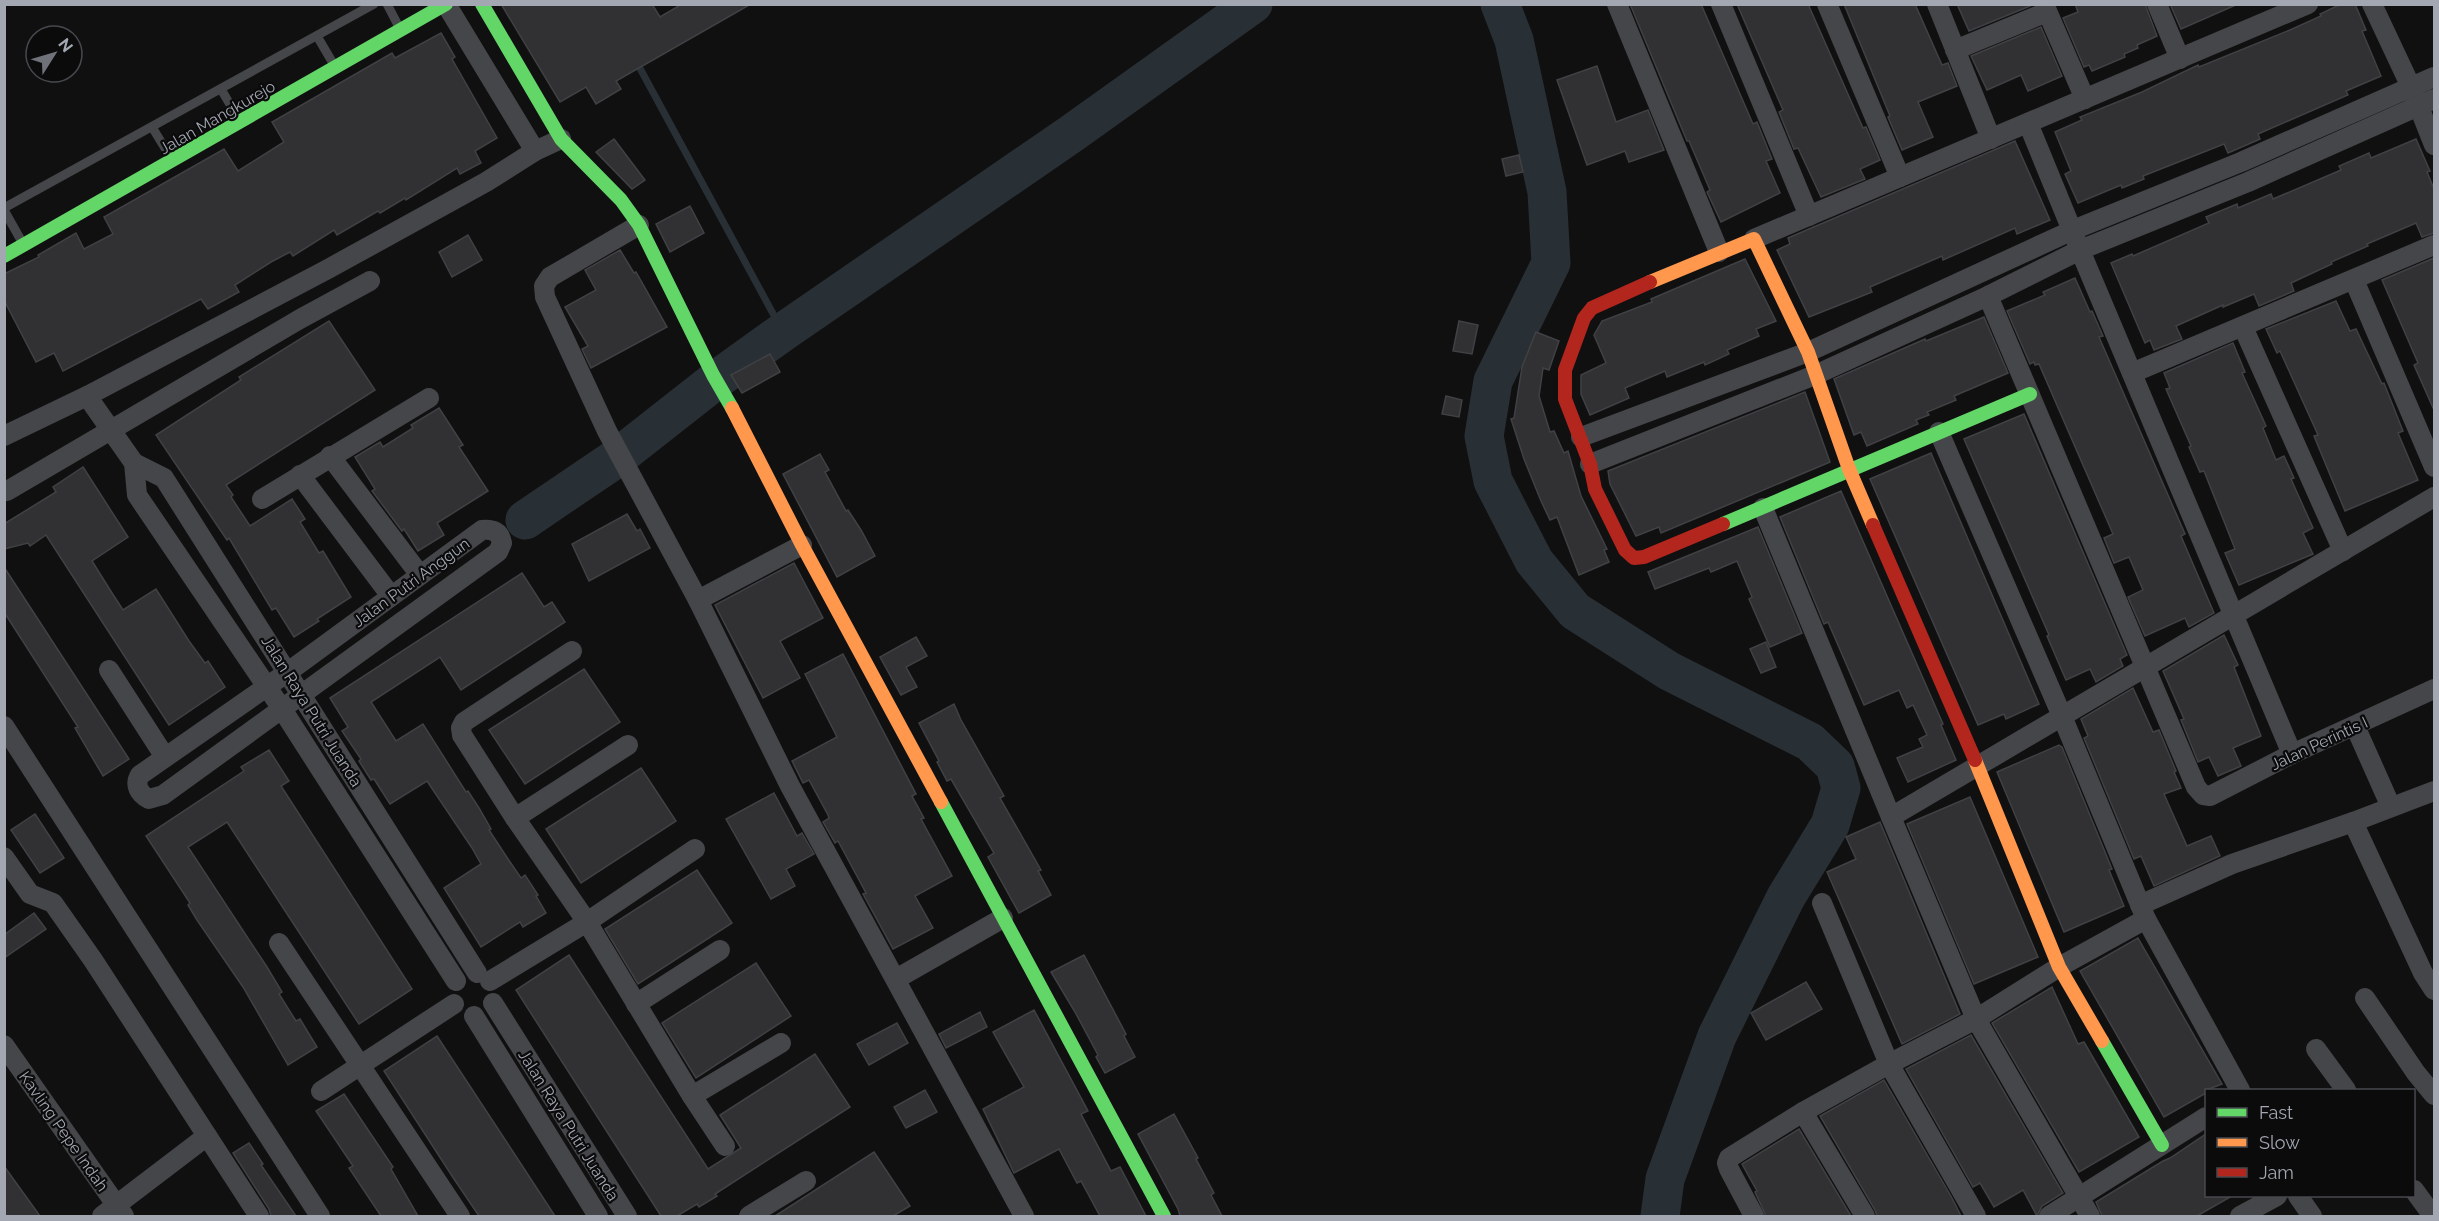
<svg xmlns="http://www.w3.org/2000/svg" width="2439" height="1221" font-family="Raleway,sans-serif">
<rect width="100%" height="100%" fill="#101011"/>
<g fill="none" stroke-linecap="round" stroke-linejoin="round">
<path stroke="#293035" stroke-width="7" d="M636 61 783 332"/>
<g stroke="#293035" stroke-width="39">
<path d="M1500 4 1514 40 1547 192 1551 263 1493 381 1484 436 1493 481 1534 561 1575 611 1669 671 1810 742 1835 766 1841 788 1830 825 1786 897 1717 1036 1665 1179 1660 1216"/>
<path d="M525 520 618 457 716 380 783 332 1071 134 1253 4"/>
</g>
</g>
<g fill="#313133" stroke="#404144" stroke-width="1.5">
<path d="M501 4H652L660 17 682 4H751L616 81 621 89 596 104 586 87 560 102Z"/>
<path d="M1630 4H1701L1753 124 1757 122 1772 159 1766 161 1780 193 1721 222 1707 192 1710 190 1689 141H1687Z"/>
<path d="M1737 4H1808L1863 128 1866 127 1880 160 1860 169 1865 179 1821 197 1798 148 1794 149 1779 112 1783 110Z"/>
<path d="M1844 4H1915L1942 65 1948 63 1957 86 1918 102 1933 137 1902 150 1888 117 1890 116Z"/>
<path d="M1957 4H2029L2030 6 1969 31Z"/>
<path d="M2075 4H2145L2157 36 2137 45 2138 48 2124 54 2125 57 2092 71 2089 65 2084 67 2063 18 2078 12Z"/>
<path d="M2170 4H2238L2181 29Z"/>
<path d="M2341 4H2355L2366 30 2362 31 2381 76 2346 91 2348 95 2258 134 2260 139 2228 153 2224 144 2143 176 2144 179 2122 188 2121 185 2078 203 2065 174 2071 171 2055 132 2082 120 2080 117 2142 92 2198 65 2199 67 2290 30 2321 16 2320 14Z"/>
<path d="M2041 27 2062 76 2028 91 2021 75 1987 90 1971 56Z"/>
<path d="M441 33 455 57 452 59 497 138 475 151 481 163 460 174 457 168 406 200 405 198 380 213 378 211 337 235 334 230 293 256 290 252 271 262 235 285 239 292 208 309 201 299 63 371 54 353 36 362 4 300V274L39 257 38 255 76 233 84 249 113 234 104 217 224 149 238 171 284 142 272 122 392 53 395 58Z"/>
<path d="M1597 66 1616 122 1648 110 1664 150 1629 162 1625 151 1587 165 1557 80Z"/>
<path d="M614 139 645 180 632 189 596 152Z"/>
<path d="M2416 139 2430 171 2427 172 2434 189V233L2422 237 2416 223 2367 244 2368 246 2331 262 2332 264 2291 283 2294 291 2259 306 2254 294 2223 307V305L2176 326 2182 339 2154 350 2150 340 2145 343 2111 263 2132 254 2133 256 2209 223 2206 217 2237 204 2238 208 2271 194 2273 199 2341 170 2339 166 2369 153 2371 158Z"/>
<path d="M2015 141 2050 220 2017 234 2015 228 1943 260 1942 256 1870 287 1872 292 1809 317 1777 250 1790 244 1788 238Z"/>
<path d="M1519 155 1523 172 1506 176 1502 159Z"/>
<path d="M690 206 704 233 670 252 656 224Z"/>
<path d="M468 235 482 260 452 277 439 252Z"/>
<path d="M620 250 634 273 636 272 667 327 591 368 582 349 588 346 565 307 596 290 585 270Z"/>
<path d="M2434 258V410L2414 365 2418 363 2382 280Z"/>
<path d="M1745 259 1776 321 1756 329 1759 336 1727 350 1729 354 1705 365 1704 362 1667 377 1665 371 1625 388 1629 398 1590 415 1581 394V375L1606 363 1594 335 1602 321 1652 302 1651 299Z"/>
<path d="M2075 278 2090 312 2092 311 2103 336 2099 337 2185 534 2181 536 2214 613 2189 627 2185 618 2145 636 2128 597 2143 590 2129 557 2114 563 2104 538 2113 534 2039 364 2035 365 2034 362 2030 364 2007 311 2045 295 2043 292Z"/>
<path d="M2336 301 2350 331 2356 329 2382 384 2384 383 2403 431 2398 433 2418 480 2345 511 2314 436 2318 435 2280 351 2277 353 2266 329Z"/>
<path d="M1984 317 2008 373 1954 396 1956 400 1927 412 1929 415 1916 420 1918 424 1867 446 1861 432 1854 435 1834 379 1925 339 1926 341Z"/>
<path d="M329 321 375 390 226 485 233 495 231 497 250 526 292 499 305 519 300 522 319 553 323 551 351 597 317 619 319 621 294 637 276 608 272 610 229 538 227 540 156 435 241 380 239 377Z"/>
<path d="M1459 321 1478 325 1472 354 1453 351Z"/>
<path d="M1536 332 1559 341 1549 370 1543 368 1539 396 1550 432 1554 431 1564 453 1568 451 1581 496 1607 549 1604 550 1609 562 1579 575 1557 517 1550 520 1541 501 1524 459 1511 419 1514 418 1522 367Z"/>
<path d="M2233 343 2245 372 2242 373 2266 426 2263 428 2276 460 2284 456 2294 478 2291 479 2313 528 2303 533 2313 554 2239 585 2225 553 2235 549 2204 471 2200 472 2189 447 2191 446 2166 389 2170 388 2164 373Z"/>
<path d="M770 354 780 372 742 393 731 375Z"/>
<path d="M1805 392 1830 462 1661 533 1659 527 1636 536 1610 484 1608 471Z"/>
<path d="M1446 396 1462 400 1459 417 1442 414Z"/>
<path d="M439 408 463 445 459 447 488 491 437 523 444 535 418 551 404 529 402 531 372 491 375 489 355 457 380 442 383 447 413 428 411 425Z"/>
<path d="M2024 414 2127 655 2120 659 2123 666 2096 682 2090 669 2066 680 2047 636 2049 635 1964 439Z"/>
<path d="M1931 453 2039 704 2006 719 2004 714 1978 725 1870 479Z"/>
<path d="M820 454 829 470 825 472 846 511 848 510 861 530 875 556 837 577 783 474Z"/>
<path d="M83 467 128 537 92 561 112 593 123 610 156 589 189 641 205 663 208 661 225 687 169 725 46 535 30 546 28 543 4 549V524L56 492 53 487Z"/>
<path d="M1841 491 1943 724 1941 725 1956 760 1908 782 1897 758 1923 747 1919 739 1927 735 1913 705 1907 708 1899 690 1864 705 1828 622 1824 624 1780 517Z"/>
<path d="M627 514 637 531 640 529 650 548 589 581 572 544Z"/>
<path d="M1758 527 1802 633 1770 647 1749 599 1752 597 1737 561 1711 572 1709 568 1655 589 1648 572Z"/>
<path d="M794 563 823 618 780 641 800 678 763 698 715 605Z"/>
<path d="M4 567 129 759 103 776 75 728 78 727 4 612Z"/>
<path d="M522 573 544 607 552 602 565 622 461 690 440 657 371 702 396 741 423 724 466 792 468 791 479 808 491 829 489 830 508 859 521 878 525 875 538 895 536 896 546 913 523 927 520 922 481 947 444 888 481 864 472 848 427 781 390 804 374 779 371 780 359 761 361 759 342 731 348 727 330 698Z"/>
<path d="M2224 635 2238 665 2234 667 2261 736 2233 748 2241 766 2218 776 2209 757 2198 762 2181 720 2184 719 2163 671Z"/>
<path d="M916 637 927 656 906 667 917 687 901 695 880 657Z"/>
<path d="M1766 642 1776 667 1761 673 1750 649Z"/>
<path d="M843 654 916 794 912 796 924 818 921 819 952 876 915 896 933 928 893 949 863 894 866 893 838 841 835 843 823 822 829 818 828 815 809 780 803 783 792 761 837 737 805 674Z"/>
<path d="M584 669 620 722 525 784 489 730Z"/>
<path d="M2133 688 2153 732 2159 730 2176 771 2174 772 2181 788 2164 794 2187 846 2211 836 2220 856 2154 886 2141 856 2134 859 2084 738 2088 736 2081 719Z"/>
<path d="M954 704 961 720 1004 796 1000 798 1041 870 1038 871 1051 895 1019 913 988 857 994 853 951 779 947 781 937 762 939 761 919 723Z"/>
<path d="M2059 745 2062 747 2112 869 2109 870 2124 906 2064 932 1997 772Z"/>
<path d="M269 750 289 781 281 786 412 989 359 1024 227 822 188 847 267 967 282 992 279 994 296 1021 300 1019 317 1047 288 1065 243 987 197 920 188 905 190 903 146 836 244 771 241 767Z"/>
<path d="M641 768 676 821 581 883 546 829Z"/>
<path d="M774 793 797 836 802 833 814 854 786 869 795 886 771 899 726 819Z"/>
<path d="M1970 797 2038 957 1974 984 1907 824Z"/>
<path d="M35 814 64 858 40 873 11 830Z"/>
<path d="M1880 822 1960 1014 1902 1044 1827 872 1856 859 1846 837Z"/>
<path d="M697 870 732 923 638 984 605 929Z"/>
<path d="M34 913 46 929 4 958V935Z"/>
<path d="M2138 938 2222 1084 2206 1090V1093L2164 1117 2080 971Z"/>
<path d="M569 955 708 1169 741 1148 720 1115 815 1054 850 1107 715 1194 717 1196 699 1207 697 1204 677 1216H661L516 990Z"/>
<path d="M1084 955 1126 1034 1124 1036 1135 1057 1105 1073 1096 1057 1098 1055 1075 1012 1051 972Z"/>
<path d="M756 963 791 1016 696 1078 662 1023Z"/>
<path d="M1806 982 1822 1009 1766 1040 1751 1013Z"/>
<path d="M2052 987 2078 1044 2084 1042 2139 1137 2079 1172 1992 1023Z"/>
<path d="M1034 1010 1088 1111 1081 1114 1111 1171 1120 1167 1146 1216H1100L1081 1181 1077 1183 1059 1149 1014 1173 983 1109 1024 1087 993 1032Z"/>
<path d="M980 1012 987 1027 946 1048 939 1034Z"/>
<path d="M897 1023 908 1043 869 1065 857 1044Z"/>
<path d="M1971 1035 2063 1193 2042 1206 2037 1216 2023 1190 1994 1207 1980 1183 1973 1187 1906 1069Z"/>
<path d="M437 1036 521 1164 555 1216H479L454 1179 384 1071Z"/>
<path d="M1884 1080 1952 1198 1961 1216H1877L1875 1210 1820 1116Z"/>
<path d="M925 1090 937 1112 906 1128 894 1107Z"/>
<path d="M344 1094 393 1167 391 1169 418 1216H381L349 1168 353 1166 316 1111Z"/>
<path d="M1174 1114 1198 1158 1196 1159 1214 1193 1211 1195 1222 1216H1180L1178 1209 1138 1134Z"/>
<path d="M1799 1129 1851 1216H1766L1755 1192 1757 1191 1742 1164Z"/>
<path d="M2206 1134V1196H2232L2197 1216H2102L2096 1202 2163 1161 2170 1158Z"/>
<path d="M249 1143 263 1164 261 1165 296 1216H271L269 1209 233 1153Z"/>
<path d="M874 1152 910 1206 893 1216H775Z"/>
<path d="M4 1166 40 1216H4Z"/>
</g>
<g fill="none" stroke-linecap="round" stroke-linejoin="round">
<g stroke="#454649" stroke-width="9">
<path d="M387 4 400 29"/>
<path d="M317 36 334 65"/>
<path d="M221 89 239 120"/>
<path d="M152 127 171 158"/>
<path d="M4 208 374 4"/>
<path d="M4 210 22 242"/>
</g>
<g stroke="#454649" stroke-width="20">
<path d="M446 4 535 151"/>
<path d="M1617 4 1719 252"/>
<path d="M1721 4 1809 216"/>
<path d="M1827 4 1900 177"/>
<path d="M1937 4 1991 139"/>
<path d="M2044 4 2085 99"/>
<path d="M2157 4 2180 59"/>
<path d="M2372 4 2411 87 2434 145"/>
<path d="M1955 50 2047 12"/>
<path d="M2028 123 2080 250 2292 754"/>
<path d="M639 225 550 277 544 286 545 297 607 431 698 600 790 786 1024 1216"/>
<path d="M1754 239 2308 4"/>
<path d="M2354 280 2434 467"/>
<path d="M1988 296 2196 787 2203 795 2210 796 2292 754 2434 689"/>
<path d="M2243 327 2343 551"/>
<path d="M2132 373 2434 245"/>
<path d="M87 396 134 463 137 495 282 709 456 981"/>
<path d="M1939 432 2062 716 2146 919"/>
<path d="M4 436 87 396 328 269 486 182 535 151 561 139"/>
<path d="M1581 437 1808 352 2073 230 2241 162 2434 77"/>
<path d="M330 456 420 575"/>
<path d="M134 463 164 478 477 973"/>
<path d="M1590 464 1815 375 1988 296 2080 250 2248 182 2434 99"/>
<path d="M300 475 391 596"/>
<path d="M7 491 300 319 370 281"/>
<path d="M262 499 429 398"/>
<path d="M1763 508 1891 817"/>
<path d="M482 530C493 529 500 532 502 543L498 552 163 795 149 799C139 794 134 785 140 775L288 672Z"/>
<path d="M698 600 802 545"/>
<path d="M572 651 464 722 461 728 462 735 515 818 587 922 692 1096 725 1146"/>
<path d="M109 670 165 757"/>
<path d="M4 726 320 1216"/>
<path d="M2355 726 2391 807"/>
<path d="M515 818 628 745"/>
<path d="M2353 822 2423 973 2434 990"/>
<path d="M4 857 30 894 53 903 93 960 259 1216"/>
<path d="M1822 903 1889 1064 1976 1216"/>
<path d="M2140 905 2232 864 2353 822 2434 791"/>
<path d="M279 943 460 1216"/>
<path d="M896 979 1003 918"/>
<path d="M490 981 587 922 695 849"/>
<path d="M2365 998 2416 1073 2434 1095"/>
<path d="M493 1003 627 1216"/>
<path d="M636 1004 720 950"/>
<path d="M474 1016 598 1216"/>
<path d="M4 1045 124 1216"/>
<path d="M2316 1049 2346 1090"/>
<path d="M321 1091 454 1004"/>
<path d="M692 1096 781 1043"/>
<path d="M1803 1112 1865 1216"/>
<path d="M2414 1190 2433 1216"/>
<path d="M2298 1196 2312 1216"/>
<path d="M102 1216 207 1136"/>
<path d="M749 1216 806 1181"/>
<path d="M1754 1216 1729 1169 1727 1163 1729 1158 1803 1112 1889 1064 1976 1019 2059 967 2146 919 2240 1090"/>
<path d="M2049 1216 2206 1117"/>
<path d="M2090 1216 1976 1019 1891 817 2434 497"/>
<path d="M2240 1216 2277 1196"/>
</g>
<g stroke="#63d668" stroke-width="14">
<path d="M482 4 561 139 621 200 639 225 713 375 732 408"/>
<path d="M4 256 446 4"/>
<path d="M1723 524 2030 394"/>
<path d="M941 802 1164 1216"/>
<path d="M2102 1041 2162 1145"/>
</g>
<g stroke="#ff974d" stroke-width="14">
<path d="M1650 282 1754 239 1808 352 1849 469 1873 525"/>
<path d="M732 408 802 545 941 802"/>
<path d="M1975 760 2059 967 2102 1041"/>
</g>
<g stroke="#b3261e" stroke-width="14">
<path d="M1650 282 1592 308 1584 318 1565 370V399L1590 464 1595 489 1625 550 1634 558 1644 557 1723 524"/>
<path d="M1873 525 1975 760"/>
</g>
</g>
<g text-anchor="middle" stroke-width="4.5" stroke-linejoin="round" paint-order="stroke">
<g font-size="16" fill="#a2a7b1" stroke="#0b0b0c">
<text transform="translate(217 117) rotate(-30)" y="6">Jalan Mangkurejo</text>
<text transform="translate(411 582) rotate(-36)" y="6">Jalan Putri Anggun</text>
<text transform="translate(312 711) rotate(58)" y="6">Jalan Raya Putri Juanda</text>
<text transform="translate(2319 743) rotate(-25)" y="6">Jalan Perintis I</text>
<text transform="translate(569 1125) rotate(58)" y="6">Jalan Raya Putri Juanda</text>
<text transform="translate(64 1131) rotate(55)" y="6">Kavling Pepe Indah</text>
</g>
</g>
<rect width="2439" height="1221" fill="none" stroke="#a2a7b1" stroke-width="12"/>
<rect x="2205" y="1089" width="210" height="108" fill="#0b0b0c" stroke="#47494e" stroke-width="1.5"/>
<rect x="2217" y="1108" width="30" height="9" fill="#63d668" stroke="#47494e" stroke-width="1.5"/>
<text x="2259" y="1119" font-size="18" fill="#a2a7b1">Fast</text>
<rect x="2217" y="1138" width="30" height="9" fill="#ff974d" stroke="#47494e" stroke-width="1.5"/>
<text x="2259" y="1149" font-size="18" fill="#a2a7b1">Slow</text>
<rect x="2217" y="1168" width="30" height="9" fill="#b3261e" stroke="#47494e" stroke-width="1.5"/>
<text x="2259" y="1179" font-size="18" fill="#a2a7b1">Jam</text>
<g transform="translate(54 54) rotate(53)"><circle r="28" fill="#0b0b0c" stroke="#47494e" stroke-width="1.5"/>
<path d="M0-4.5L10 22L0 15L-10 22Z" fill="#6f7279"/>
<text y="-9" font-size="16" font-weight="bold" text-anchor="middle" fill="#a2a7b1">N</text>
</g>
</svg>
